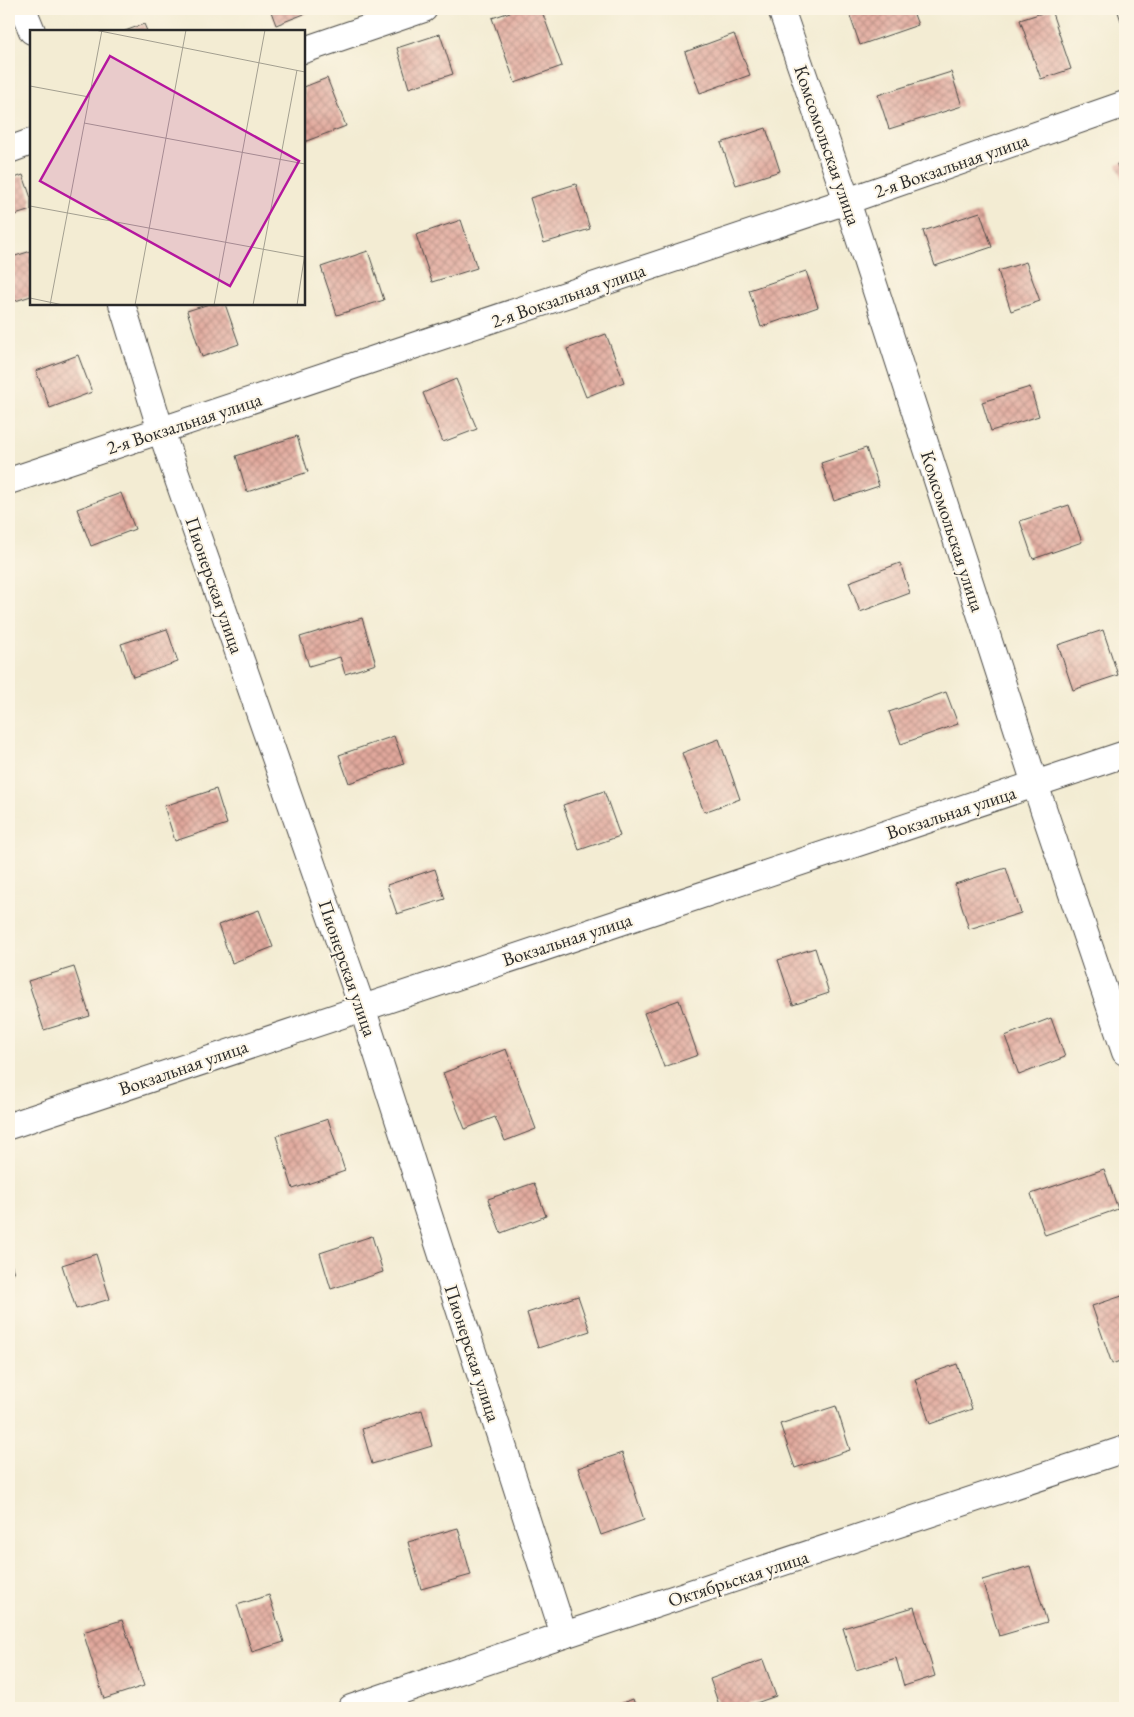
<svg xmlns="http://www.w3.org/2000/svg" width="1134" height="1717" font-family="'EB Garamond',serif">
<defs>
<pattern id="building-cross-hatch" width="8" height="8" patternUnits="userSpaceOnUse" patternTransform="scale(1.25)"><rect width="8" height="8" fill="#e1a89c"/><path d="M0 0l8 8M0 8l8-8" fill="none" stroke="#b7897f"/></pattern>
</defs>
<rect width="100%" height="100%" fill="#fcf5e5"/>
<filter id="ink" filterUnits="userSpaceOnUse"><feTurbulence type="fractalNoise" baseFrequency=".02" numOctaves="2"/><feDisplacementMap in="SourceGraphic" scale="10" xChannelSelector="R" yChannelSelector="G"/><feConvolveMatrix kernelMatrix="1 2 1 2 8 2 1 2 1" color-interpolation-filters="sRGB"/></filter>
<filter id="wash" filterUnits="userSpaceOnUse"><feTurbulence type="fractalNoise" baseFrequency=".0096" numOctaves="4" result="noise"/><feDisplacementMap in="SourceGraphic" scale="20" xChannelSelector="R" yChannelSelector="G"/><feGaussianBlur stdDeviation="1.12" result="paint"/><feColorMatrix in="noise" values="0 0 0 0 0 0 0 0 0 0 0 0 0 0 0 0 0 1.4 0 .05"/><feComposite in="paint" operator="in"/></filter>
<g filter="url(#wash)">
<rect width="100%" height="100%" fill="#f3ecd3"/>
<g id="blocks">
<g fill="url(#building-cross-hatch)">
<path d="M270 9H317L276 25Z"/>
<path d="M519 9H541L562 66 515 83 492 18Z"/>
<path d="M862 9H912L918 25 860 45 849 13Z"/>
<path d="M1117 9H1125V33Z"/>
<path d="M1051 10 1071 69 1041 79 1020 20Z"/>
<path d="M144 24 147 31H125Z"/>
<path d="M440 34 453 74 409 88 397 48Z"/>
<path d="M734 34 750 75 700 93 685 52Z"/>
<path d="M951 72 962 106 889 129 878 95Z"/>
<path d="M327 78 346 126 304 142V87Z"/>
<path d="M766 128 780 171 736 185 721 143Z"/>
<path d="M1125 161V189L1117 164Z"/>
<path d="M23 175 31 198V210L9 217V180Z"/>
<path d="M576 184 590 229 544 243 530 198Z"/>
<path d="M980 212 992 247 935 266 923 231Z"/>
<path d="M461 220 477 268 432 282 416 235Z"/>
<path d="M31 251V296L9 303V258Z"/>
<path d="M368 251 384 300 337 315 321 267Z"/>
<path d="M1026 262 1040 301 1011 311 998 271Z"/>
<path d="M806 271 818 307 761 327 749 290Z"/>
<path d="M209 304H225L239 344 202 357 187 311Z"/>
<path d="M606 334 624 382 586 397 567 349Z"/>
<path d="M78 355 92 392 50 408 36 371Z"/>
<path d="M456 379 477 429 443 442 423 393Z"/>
<path d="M1030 387 1039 416 991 431 982 402Z"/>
<path d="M297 436 308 472 247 492 236 456Z"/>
<path d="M866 448 879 486 834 501 821 463Z"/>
<path d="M121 493 135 529 91 546 77 509Z"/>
<path d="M1069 505 1082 542 1033 559 1020 521Z"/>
<path d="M900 563 910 593 860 612 849 582Z"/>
<path d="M362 618 376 664 345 674 340 657 309 666 300 637Z"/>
<path d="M167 629 178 662 133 677 121 644Z"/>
<path d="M1103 630 1118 675 1073 690 1058 645Z"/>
<path d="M946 692 958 724 901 744 889 712Z"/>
<path d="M394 736 404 764 349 783 339 755Z"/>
<path d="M719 739 740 799 704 812 682 753Z"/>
<path d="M216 789 227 824 175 841 164 806Z"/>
<path d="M604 791 620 836 579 850 563 805Z"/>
<path d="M1006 868 1021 913 969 929 955 884Z"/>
<path d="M435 869 445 899 397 914 387 885Z"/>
<path d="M259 910 273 947 232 963 218 925Z"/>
<path d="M815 948 829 993 793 1005 778 960Z"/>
<path d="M74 967 90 1016 44 1030 28 981Z"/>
<path d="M679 1000 698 1055 664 1067 644 1013Z"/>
<path d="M1051 1018 1065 1057 1019 1075 1005 1036Z"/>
<path d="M506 1049 536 1129 505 1141 495 1117 465 1129 443 1073Z"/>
<path d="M328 1119 345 1171 293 1189 276 1136Z"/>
<path d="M1104 1169 1118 1209 1045 1235 1031 1194Z"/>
<path d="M534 1183 546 1216 501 1233 488 1199Z"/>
<path d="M372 1236 383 1272 331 1289 320 1253Z"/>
<path d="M96 1254 110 1299 76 1309 62 1265Z"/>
<path d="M9 1257 14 1273 9 1274Z"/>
<path d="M1125 1295V1359L1112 1364 1092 1306Z"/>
<path d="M578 1296 590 1331 538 1348 527 1313Z"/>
<path d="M957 1364 972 1409 930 1424 915 1379Z"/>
<path d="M836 1406 850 1450 795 1468 780 1424Z"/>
<path d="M422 1410 432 1446 372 1464 362 1429Z"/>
<path d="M622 1453 644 1520 601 1535 578 1468Z"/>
<path d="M458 1528 471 1575 421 1589 408 1542Z"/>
<path d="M1030 1566 1047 1622 999 1636 982 1580Z"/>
<path d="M269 1595 284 1642 252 1652 237 1605Z"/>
<path d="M914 1607 935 1676 904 1686 896 1658 856 1670 843 1628Z"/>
<path d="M122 1620 144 1686 104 1699 83 1632Z"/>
<path d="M763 1660 776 1696 742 1708H720L710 1679Z"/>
<path d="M633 1699 636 1708H610Z"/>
</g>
</g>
</g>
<g filter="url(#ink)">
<use href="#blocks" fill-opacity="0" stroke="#494844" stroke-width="1"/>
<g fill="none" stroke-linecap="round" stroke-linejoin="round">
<g stroke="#494844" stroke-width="28">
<g id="minor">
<path d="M23 9 32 31"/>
<path d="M781 9 847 201 1035 784 1125 1052"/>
<path d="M304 50 424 9"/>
<path d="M9 150 31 142"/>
<path d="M122 304 161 431 362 1007 564 1635"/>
<path d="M9 481 847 201 1125 104"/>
<path d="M9 1126 1125 754"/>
<path d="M351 1708 564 1635 1125 1449"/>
</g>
</g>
<use href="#minor" stroke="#fff" stroke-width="26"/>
</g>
</g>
<g text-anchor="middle" stroke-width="4" stroke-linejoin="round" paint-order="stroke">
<g font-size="19" fill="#2b2b2b" stroke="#fcf5e5">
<text transform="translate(828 145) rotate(71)" y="7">Комсомольская улица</text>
<text transform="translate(951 165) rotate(-19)" y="7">2-я Вокзальная улица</text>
<text transform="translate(568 295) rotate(-19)" y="7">2-я Вокзальная улица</text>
<text transform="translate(184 423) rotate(-18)" y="7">2-я Вокзальная улица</text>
<text transform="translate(953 531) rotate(72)" y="7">Комсомольская улица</text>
<text transform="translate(215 585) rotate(71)" y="7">Пионерская улица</text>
<text transform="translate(951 812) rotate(-18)" y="7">Вокзальная улица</text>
<text transform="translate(567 939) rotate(-18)" y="7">Вокзальная улица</text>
<text transform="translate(348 968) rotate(71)" y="7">Пионерская улица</text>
<text transform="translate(183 1067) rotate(-19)" y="7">Вокзальная улица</text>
<text transform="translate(473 1353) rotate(72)" y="7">Пионерская улица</text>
<text transform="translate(738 1578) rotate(-18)" y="7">Октябрьская улица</text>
</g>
</g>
<g transform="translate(30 30)">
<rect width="275" height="275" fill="#f3ecd3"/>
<path fill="none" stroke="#a39f90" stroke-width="1" d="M65 0 275 42M0 56 59 67M54 93 275 134M0 176 275 227M0 268 33 275M20 275 72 0M105 275 156 0M184 275 235 0M223 275 267 40M267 275 275 223"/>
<path fill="#b5179e" fill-opacity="0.15" stroke="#b5179e" stroke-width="2.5" d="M80 26 269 131 200 256 10 151Z"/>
<rect width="275" height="275" fill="none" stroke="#2b2b2b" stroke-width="2.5"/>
</g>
<rect width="1134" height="1717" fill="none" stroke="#fcf5e5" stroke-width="30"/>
</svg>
